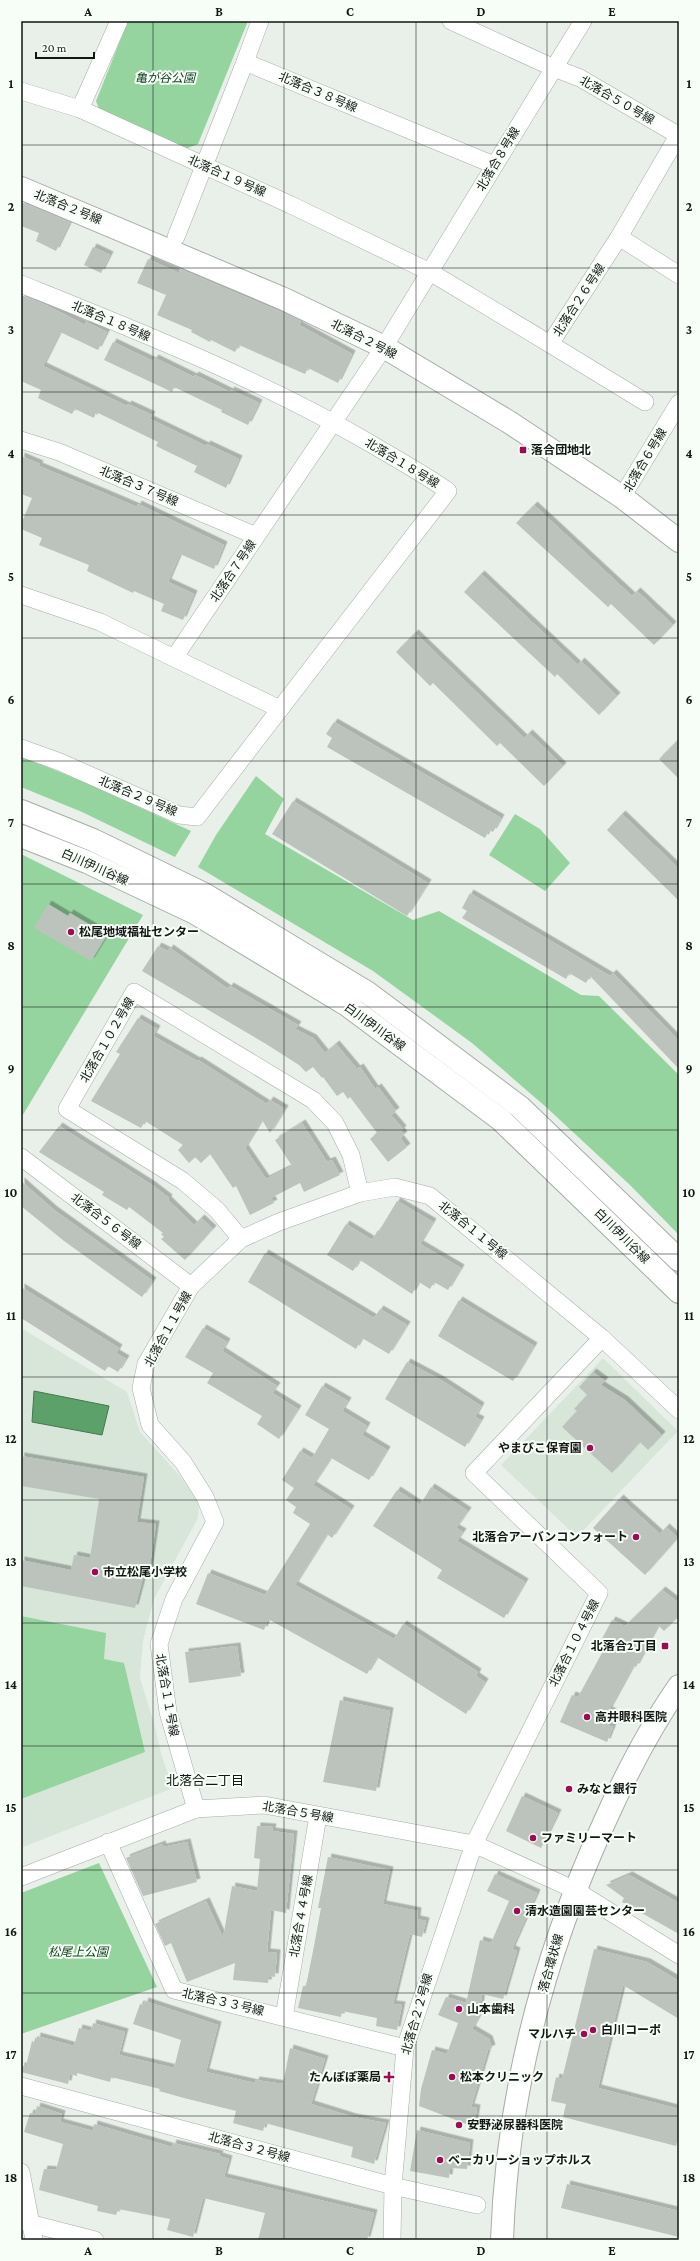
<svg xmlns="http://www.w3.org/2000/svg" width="700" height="2261" font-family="'Crimson Pro','Noto Sans JP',serif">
<defs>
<filter id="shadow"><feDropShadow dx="3.5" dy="-3.5" stdDeviation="0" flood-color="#0004"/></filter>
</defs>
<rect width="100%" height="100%" fill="#e9f0ea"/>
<g fill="#d8e6da">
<path d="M21 1328 127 1392 140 1432 180 1476 199 1504 198 1518 154 1599 143 1641 140 1678 154 1723 162 1757 173 1788 21 1848Z"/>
<path d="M603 1358 678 1431 577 1537 501 1465Z"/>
</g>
<g fill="#95d49f">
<path d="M128 21H248L198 144 183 150 100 112 96 101Z"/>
<path d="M21 756 93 786 191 831 175 857 82 812 21 787Z"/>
<path d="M256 776 284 799 265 834 413 920 439 911 581 995 599 996 679 1075V1235L631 1186 546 1107 472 1043 373 971 198 867 216 835Z"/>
<path d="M515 814 540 829 570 863 545 891 489 855Z"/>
<path d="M21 854 143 915 21 1118Z"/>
<path d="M21 1616 106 1633 104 1659 124 1663 145 1752 21 1799Z"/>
<path d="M99 1863 157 1987 21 2034V1893Z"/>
</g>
<path fill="#5ca16a" stroke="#467750" d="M34 1391 109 1406 102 1435 32 1422Z"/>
<g fill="#bcc3bd" filter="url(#shadow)">
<path d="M21 202 70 222 56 251 36 241 39 233 21 226Z"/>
<path d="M93 247 110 255 101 273 84 265Z"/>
<path d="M148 259 179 273 180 269 293 317 301 321 299 325 352 354 338 383 308 368 305 374 239 345 235 352 211 340 210 342 191 332 192 330 157 315 166 295 137 283Z"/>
<path d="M21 295 46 305 85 325 86 322 107 332 98 350 60 332 43 366 127 406 128 404 152 415 150 419 206 446 207 444 239 459 226 488 194 472 197 466 156 446 158 442 96 412 94 418 75 409 72 414 38 398 41 390 21 381Z"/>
<path d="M113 342 153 361 155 358 194 377 195 375 230 392 231 390 259 403 248 425 221 412 222 410 174 387 172 392 104 360Z"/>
<path d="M21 456 40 464 39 466 104 493 137 507 138 504 224 545 214 569 180 554 168 582 194 594 183 620 161 611 164 604 134 591 133 593 87 571 89 565 39 545 42 538 21 529V524L32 498 21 494Z"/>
<path d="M534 505 632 596 637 591 673 625 654 645 611 604 608 607 516 523Z"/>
<path d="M481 574 578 665 581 661 617 696 599 715 557 674 555 677 464 592Z"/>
<path d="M415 633 524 738 529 733 563 766 544 786 500 743 497 746 433 683 430 686 396 652Z"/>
<path d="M334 722 501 818 493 832 489 830 485 838 327 747 332 738 326 734Z"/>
<path d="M679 739V779L659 759Z"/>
<path d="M293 801 428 883 407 916 272 834Z"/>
<path d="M622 814 679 869V901L607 830Z"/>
<path d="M470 893 610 976 613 973 679 1041V1069L590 976 586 983 569 973 566 979 462 918 467 911 462 908Z"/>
<path d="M48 904 68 916 70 913 107 935 91 961 34 928Z"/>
<path d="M158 946 168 951 170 948 228 989 230 986 298 1025 295 1029 313 1038 325 1053 336 1044 357 1069 360 1067 375 1089 378 1087 396 1111 391 1115 403 1129 401 1131 404 1135 400 1138 407 1147 388 1162 370 1139 377 1133 350 1097 348 1099 343 1092 337 1096 323 1077 322 1078 313 1067 306 1072 299 1065 266 1044 142 971Z"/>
<path d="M138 1018 157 1029 153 1036 197 1061 198 1060 267 1104 270 1100 285 1109 270 1133 262 1120 245 1148 266 1179 292 1166 275 1140 302 1123 327 1162 332 1160 340 1175 304 1192 300 1183 271 1198 274 1203 250 1215 236 1186 233 1188 210 1154 201 1163 195 1157 189 1163 178 1150 183 1145 145 1121 141 1128 91 1101 120 1054 116 1052Z"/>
<path d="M59 1126 152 1185 169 1198 168 1200 194 1225 201 1218 213 1229 185 1260 161 1239 164 1237 161 1234 163 1233 129 1207 127 1210 102 1195 104 1192 39 1152Z"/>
<path d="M21 1181 54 1210 153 1281 142 1297 64 1241 21 1206Z"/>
<path d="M397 1201 433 1222 420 1244 461 1268 448 1290 434 1282 430 1289 419 1282 412 1294 360 1260 353 1271 327 1255 346 1224 372 1240 378 1230 379 1231Z"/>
<path d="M265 1253 374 1318 380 1309 407 1325 389 1354 362 1338 356 1349 248 1282Z"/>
<path d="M21 1287 119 1348 116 1353 126 1359 118 1372 108 1366 105 1371 21 1318Z"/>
<path d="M459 1300 534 1346 513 1381 438 1336Z"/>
<path d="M203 1328 227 1342 222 1351 277 1386 272 1393 298 1409 279 1439 257 1424 262 1416 207 1383 213 1373 185 1357Z"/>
<path d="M407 1362 441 1380 481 1406 475 1417 481 1420 465 1447 385 1399Z"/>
<path d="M593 1372 605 1381 601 1385 625 1400 662 1435 648 1450 640 1442 612 1473 562 1427 577 1411 574 1409 587 1395 579 1387Z"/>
<path d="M322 1386 348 1401 342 1411 367 1426 362 1435 387 1450 369 1480 331 1458 313 1485 351 1509 332 1538 327 1534 295 1585 394 1639 403 1624 478 1672 476 1676 485 1682 466 1714 377 1657 367 1674 268 1619 264 1630 196 1604 208 1573 265 1595 310 1524 293 1513 296 1507 286 1500 294 1488 282 1480 300 1451 312 1458 329 1429 305 1415Z"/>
<path d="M21 1456 144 1477 137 1522 156 1524 149 1572 145 1571 135 1608 21 1586V1560L71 1570 74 1555 90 1558 99 1499 21 1486Z"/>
<path d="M431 1487 468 1511 456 1528 463 1532 457 1541 525 1582 504 1618 437 1578 442 1570 373 1526 397 1490 420 1505Z"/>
<path d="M620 1498 660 1534 666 1527 678 1538 645 1575 593 1528Z"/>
<path d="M662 1590 679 1603V1616L664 1631 658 1625 636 1667 633 1666 609 1710 613 1712 607 1725 613 1727 607 1742 560 1722 572 1695 578 1697 603 1651 597 1648 612 1620 625 1626Z"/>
<path d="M237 1646 241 1676 189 1683 185 1652Z"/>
<path d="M340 1700 390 1711 376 1791 323 1782Z"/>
<path d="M522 1796 558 1813 541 1848 506 1831Z"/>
<path d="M257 1826 273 1827 272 1831 294 1834 286 1913 271 1910 267 1952 277 1953 275 1977 269 1976 268 1983 233 1980 235 1963 187 1982 171 1943 165 1946 155 1924 206 1901 223 1938 232 1886 257 1891 260 1859 254 1858Z"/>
<path d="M187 1842 197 1882 143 1896 126 1858 162 1844 163 1847Z"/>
<path d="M328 1857 390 1870 383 1904 418 1911 417 1919 426 1921 422 1937 410 1934 393 2004 402 2005 397 2030 376 2026 377 2018 342 2011 341 2017 298 2008 303 1986H306L314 1946 321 1908H318Z"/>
<path d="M495 1874 537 1893 512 1949 517 1951 503 1999 482 1994 479 2016 472 2029 489 2039 492 2048 488 2050 471 2107 477 2108 474 2127 419 2106 421 2089 432 2050 447 2054 458 2023 438 2015 446 1997 466 2003 480 1940 491 1943 509 1901 487 1891Z"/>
<path d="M629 1875 679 1903V1934L622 1902 624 1898 606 1885Z"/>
<path d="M594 1949 647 1962 679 1981V2019L623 1985 598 2088 679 2109V2136L676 2146 563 2117 566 2104 551 2101 556 2077 562 2079Z"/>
<path d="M145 2001 218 2025 206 2072 255 2083 256 2080 283 2084 290 2048 325 2059 311 2104 353 2117 386 2123 374 2164 351 2157 353 2147 265 2123 263 2131 233 2123 236 2111 184 2098 159 2091 160 2089 111 2077 110 2082 77 2073V2076L70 2074 68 2084 21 2072V2066H26L32 2041 36 2043 37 2036 74 2046 79 2028 91 2031 93 2023 125 2032 119 2055 174 2068 181 2040 133 2024 140 2004 144 2005Z"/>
<path d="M37 2106 62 2114 60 2122 93 2131 94 2124 172 2147 173 2143 220 2154 219 2156 229 2159 224 2177 374 2213 367 2240H258L265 2213 203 2198 193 2237 167 2230 170 2219 118 2209 116 2215 97 2211 98 2206 39 2190 44 2169 56 2170 63 2144 24 2132 30 2113 35 2114Z"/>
<path d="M417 2130 470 2143 467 2169 450 2168 449 2178 410 2171Z"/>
<path d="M567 2184 679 2211V2237L561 2208Z"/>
</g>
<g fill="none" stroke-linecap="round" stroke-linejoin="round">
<g stroke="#a6ada7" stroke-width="18">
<g id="street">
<path d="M583 21 554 68 580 78 678 135"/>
<path d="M245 62 260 21"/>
<path d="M21 91 80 109 291 205 430 272 550 344 619 237 679 134"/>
<path d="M80 109 119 21"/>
<path d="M176 237 245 62 494 165"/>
<path d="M619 237 679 275"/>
<path d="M21 284C140 332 262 380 373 445 398 460 424 474 448 491L280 709 174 658"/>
<path d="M550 344 645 402"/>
<path d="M21 440 59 452 256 536"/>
<path d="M622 497 679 403"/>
<path d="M21 595 100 622 174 658 384 347 554 68 451 21"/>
<path d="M21 748 60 762 179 815 197 817 280 709"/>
<path d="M21 1157 191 1286"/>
<path d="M241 1239 217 1210 183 1181 67 1109 134 992 313 1100 335 1123 351 1155 360 1193"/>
<path d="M196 1809 168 1712 159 1644 174 1599 215 1522 205 1497 183 1462 150 1425 141 1388 146 1364 191 1286 241 1239 279 1222 360 1193 395 1187 430 1196 602 1338 679 1410"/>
<path d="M108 1842 174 1990 405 2048"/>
<path d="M21 1877 196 1809 264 1805 474 1844 575 1890 679 1955"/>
<path d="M284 2017 318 1816"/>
<path d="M21 2086 393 2186 477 2205"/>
<path d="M21 2172 34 2240"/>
<path d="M21 2221 95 2240"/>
<path d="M392 2240 393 2186 405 2048 474 1844 599 1593 474 1473 602 1338"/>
</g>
</g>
<g stroke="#a6ada7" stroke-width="24">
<g id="secondary">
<path d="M21 188 284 299 384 347 509 422 622 497 679 541"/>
<path d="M21 811 93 840 204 894 368 993 520 1107 679 1260"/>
<path d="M21 836 87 862 195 913 347 1005 501 1120 679 1292"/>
<path d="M502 2240C507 2096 544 1954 604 1823 625 1776 649 1729 679 1686"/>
</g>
</g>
<use href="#street" stroke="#fff" stroke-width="17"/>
<use href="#secondary" stroke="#fff" stroke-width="22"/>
</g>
<path fill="none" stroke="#131614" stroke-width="1" stroke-opacity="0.55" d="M153 21V2240M284 21V2240M416 21V2240M547 21V2240M21 145H679M21 268H679M21 392H679M21 515H679M21 638H679M21 761H679M21 884H679M21 1007H679M21 1130H679M21 1254H679M21 1377H679M21 1500H679M21 1623H679M21 1746H679M21 1870H679M21 1993H679M21 2116H679"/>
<g fill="#9e0b55" stroke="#f6fef7" stroke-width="1.5">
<rect x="519" y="446" width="8" height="8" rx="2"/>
<circle cx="71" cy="932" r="4"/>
<circle cx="590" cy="1448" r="4"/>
<circle cx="636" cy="1537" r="4"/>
<circle cx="95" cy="1572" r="4"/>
<rect x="661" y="1642" width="8" height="8" rx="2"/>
<circle cx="587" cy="1717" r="4"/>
<circle cx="569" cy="1789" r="4"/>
<circle cx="533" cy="1838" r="4"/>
<circle cx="517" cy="1911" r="4"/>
<circle cx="459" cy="2009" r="4"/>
<circle cx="593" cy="2030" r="4"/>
<circle cx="584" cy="2034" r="4"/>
<path d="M387 2071h4v4h4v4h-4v4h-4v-4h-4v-4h4z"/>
<circle cx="452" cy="2077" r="4"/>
<circle cx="459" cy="2125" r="4"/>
<circle cx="440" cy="2160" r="4"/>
</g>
<g text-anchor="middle" stroke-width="4" stroke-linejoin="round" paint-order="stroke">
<g font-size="12" font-style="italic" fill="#10431e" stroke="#f6fef7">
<text x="165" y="82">亀が谷公園</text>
<text x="78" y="1956">松尾上公園</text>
</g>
<g font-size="12" fill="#131614" stroke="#f6fef7">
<text transform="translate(318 92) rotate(23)" y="4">北落合３８号線</text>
<text transform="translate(617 100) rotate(30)" y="4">北落合５０号線</text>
<text transform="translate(498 159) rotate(-59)" y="4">北落合８号線</text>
<text transform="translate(227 176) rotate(24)" y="4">北落合１９号線</text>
<text transform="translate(68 207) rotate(22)" y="4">北落合２号線</text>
<text transform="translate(579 300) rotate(-57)" y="4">北落合２６号線</text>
<text transform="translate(111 321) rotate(23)" y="4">北落合１８号線</text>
<text transform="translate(364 339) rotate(27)" y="4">北落合２号線</text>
<text transform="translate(645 460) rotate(-59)" y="4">北落合６号線</text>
<text transform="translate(402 463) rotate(31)" y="4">北落合１８号線</text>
<text transform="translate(139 486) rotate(23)" y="4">北落合３７号線</text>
<text transform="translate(233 571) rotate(-56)" y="4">北落合７号線</text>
<text transform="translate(138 796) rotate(23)" y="4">北落合２９号線</text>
<text transform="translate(95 867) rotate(24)" y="4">白川伊川谷線</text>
<text transform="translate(375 1027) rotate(36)" y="4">白川伊川谷線</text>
<text transform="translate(107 1040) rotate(-60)" y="4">北落合１０２号線</text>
<text transform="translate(106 1221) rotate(37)" y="4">北落合５６号線</text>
<text transform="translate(473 1230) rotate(39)" y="4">北落合１１号線</text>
<text transform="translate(622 1236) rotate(45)" y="4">白川伊川谷線</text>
<text transform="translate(168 1329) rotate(-61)" y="4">北落合１１号線</text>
<text transform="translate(574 1643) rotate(-63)" y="4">北落合１０４号線</text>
<text transform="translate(167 1695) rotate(80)" y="4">北落合１１号線</text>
<text transform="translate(298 1812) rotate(10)" y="4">北落合５号線</text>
<text transform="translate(301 1916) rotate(-80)" y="4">北落合４４号線</text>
<text transform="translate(551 1963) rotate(-74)" y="4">落合環状線</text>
<text transform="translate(223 2002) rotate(13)" y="4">北落合３３号線</text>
<text transform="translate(417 2014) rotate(-74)" y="4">北落合２２号線</text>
<text transform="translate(249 2147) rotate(15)" y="4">北落合３２号線</text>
</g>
<g font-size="12" font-weight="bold" fill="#131614" stroke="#f6fef7" text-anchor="start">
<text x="531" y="454">落合団地北</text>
<text x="79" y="936">松尾地域福祉センター</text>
<text x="582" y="1452" text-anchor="end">やまびこ保育園</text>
<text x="628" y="1541" text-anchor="end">北落合アーバンコンフォート</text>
<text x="103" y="1576">市立松尾小学校</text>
<text x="657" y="1650" text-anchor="end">北落合2丁目</text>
<text x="595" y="1721">高井眼科医院</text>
<text x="577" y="1793">みなと銀行</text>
<text x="541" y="1842">ファミリーマート</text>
<text x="525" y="1915">清水造園園芸センター</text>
<text x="467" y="2013">山本歯科</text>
<text x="601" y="2034">白川コーポ</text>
<text x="576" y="2038" text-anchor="end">マルハチ</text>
<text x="381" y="2081" text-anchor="end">たんぽぽ薬局</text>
<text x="460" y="2081">松本クリニック</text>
<text x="467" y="2129">安野泌尿器科医院</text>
<text x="448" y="2164">ベーカリーショップホルス</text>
</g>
<g font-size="13" fill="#131614" stroke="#f6fef7">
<text x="205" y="1785">北落合二丁目</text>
</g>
</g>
<rect width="700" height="2261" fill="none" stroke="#f6fef7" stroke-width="44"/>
<path d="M36 52v6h58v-6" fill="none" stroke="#131614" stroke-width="2"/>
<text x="42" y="52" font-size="12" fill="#131614" stroke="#f6fef7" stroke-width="3" paint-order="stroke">20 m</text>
<rect x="22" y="22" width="656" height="2217" fill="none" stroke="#131614" stroke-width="1.5"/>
<g font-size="13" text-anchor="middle" font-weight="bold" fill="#131614">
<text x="88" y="16">A</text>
<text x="219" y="16">B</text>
<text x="350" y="16">C</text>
<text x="481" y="16">D</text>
<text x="612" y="16">E</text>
<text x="11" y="88">1</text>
<text x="689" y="88">1</text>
<text x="11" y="211">2</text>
<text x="689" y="211">2</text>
<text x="11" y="334">3</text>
<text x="689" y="334">3</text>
<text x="11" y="458">4</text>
<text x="689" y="458">4</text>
<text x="11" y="581">5</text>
<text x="689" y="581">5</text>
<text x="11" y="704">6</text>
<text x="689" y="704">6</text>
<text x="11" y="827">7</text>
<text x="689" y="827">7</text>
<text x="11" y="950">8</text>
<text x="689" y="950">8</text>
<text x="11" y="1073">9</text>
<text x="689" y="1073">9</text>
<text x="11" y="1197">10</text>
<text x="689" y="1197">10</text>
<text x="11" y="1320">11</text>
<text x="689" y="1320">11</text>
<text x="11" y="1443">12</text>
<text x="689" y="1443">12</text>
<text x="11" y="1566">13</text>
<text x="689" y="1566">13</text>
<text x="11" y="1689">14</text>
<text x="689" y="1689">14</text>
<text x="11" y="1812">15</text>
<text x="689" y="1812">15</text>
<text x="11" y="1936">16</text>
<text x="689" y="1936">16</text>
<text x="11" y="2059">17</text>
<text x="689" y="2059">17</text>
<text x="11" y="2182">18</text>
<text x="689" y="2182">18</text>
<text x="88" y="2255">A</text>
<text x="219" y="2255">B</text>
<text x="350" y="2255">C</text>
<text x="481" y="2255">D</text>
<text x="612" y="2255">E</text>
</g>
</svg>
